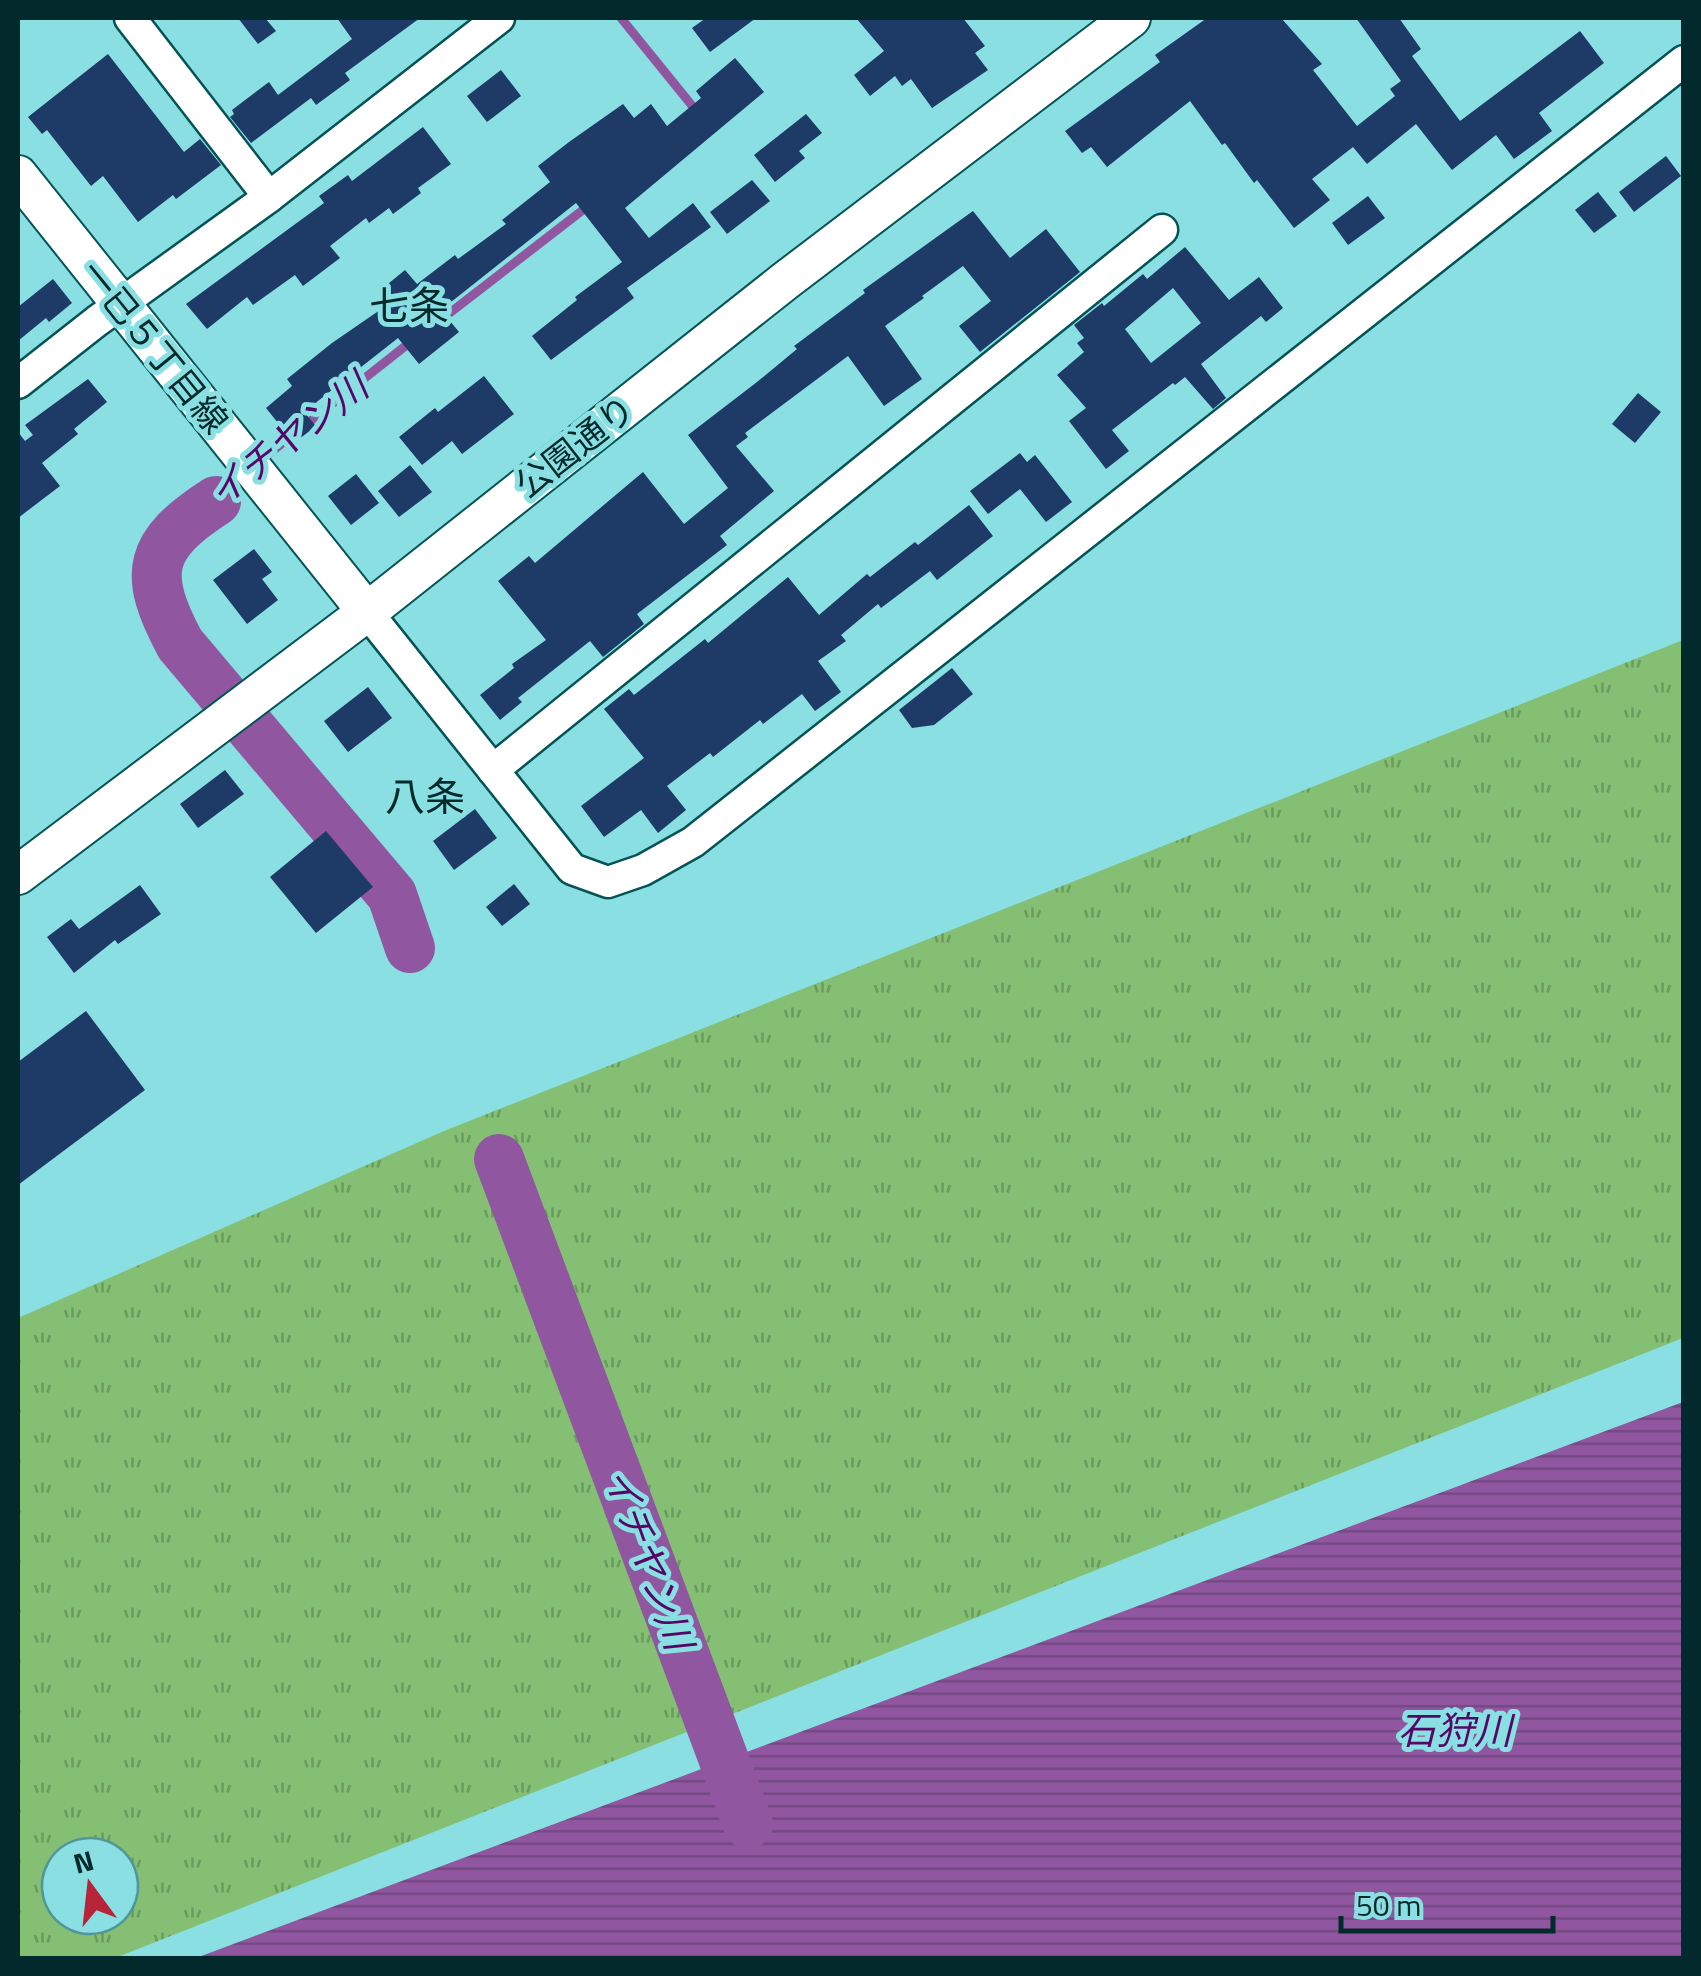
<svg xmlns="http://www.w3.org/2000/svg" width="1701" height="1976" font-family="'Titillium Web','Noto Sans JP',sans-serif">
<defs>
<pattern id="park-tufts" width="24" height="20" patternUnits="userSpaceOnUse" patternTransform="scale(2.5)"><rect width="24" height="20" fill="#84bf73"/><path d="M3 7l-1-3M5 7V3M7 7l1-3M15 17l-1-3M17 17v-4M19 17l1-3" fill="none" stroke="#6a9b5f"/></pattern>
<pattern id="water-rules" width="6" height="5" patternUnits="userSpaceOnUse" patternTransform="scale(2.5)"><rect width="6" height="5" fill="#9057a0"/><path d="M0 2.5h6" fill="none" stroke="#734883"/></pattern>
</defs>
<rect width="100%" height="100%" fill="#89dfe2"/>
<path fill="url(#park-tufts)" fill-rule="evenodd" d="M1683 640V1338L115 1958H18V1318L444 1131ZM60 1856H120V1916H60Z"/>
<path fill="url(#water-rules)" d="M1683 1402V1958H196Z"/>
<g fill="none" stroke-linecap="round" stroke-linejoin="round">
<g stroke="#9057a0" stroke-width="9">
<path d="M621 18 698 113"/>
<path d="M438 322 588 206"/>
<path d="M261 460 413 340"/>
<path d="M216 501 245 474"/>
</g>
<g stroke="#9057a0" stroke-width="50">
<path d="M216 501C148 545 142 573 180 644L392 895 410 948"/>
<path d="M499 1159 748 1824"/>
</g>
</g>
<g fill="#1e3a66" fill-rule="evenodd">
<path d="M238 18H265L276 31 258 44Z"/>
<path d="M337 18H420L345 73 350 80 316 105 311 98 251 143 230 117 234 114 232 110 269 82 278 95 352 39Z"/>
<path d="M706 18H756L710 52 692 28Z"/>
<path d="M856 18H963L985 46 975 53 988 70 932 108 911 79 902 86 895 76 870 96 854 75 884 51Z"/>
<path d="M1207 18H1281L1322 64 1313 70 1357 126 1395 96 1390 89 1401 81 1356 18H1399L1421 49 1412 56 1460 121 1580 31 1604 63 1539 113 1552 131 1514 159 1496 135 1452 170 1416 124 1367 164 1353 147 1312 179 1330 200 1294 228 1257 180 1254 183 1225 143 1222 145 1190 101 1107 167 1091 147 1082 153 1065 131 1160 62 1155 55Z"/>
<path d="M108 54 184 152 200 139 221 165 176 199 173 195 138 222 103 176 91 186 47 130 42 134 28 117Z"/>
<path d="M735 58 764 92 625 208 649 238 693 203 711 227 627 288 634 298 551 360 532 336 577 300 575 297 622 262 576 203 441 310 459 332 419 364 398 338 304 412 316 426 294 443 266 408 292 386 287 379 332 343 393 301 383 288 405 270 417 284 455 255 458 259 506 224 502 220 550 182 538 166 569 142 623 104 634 118 651 104 667 126 701 98 696 91Z"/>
<path d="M501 70 521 96 487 122 467 96Z"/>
<path d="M806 114 822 133 799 151 805 158 775 182 754 155Z"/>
<path d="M423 127 451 164 418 188 421 193 393 214 389 208 369 223 366 218 330 246 340 258 303 286 295 275 253 305 247 297 207 329 186 304 324 203 319 196 348 175 352 181Z"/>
<path d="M1666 156 1681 176 1634 212 1619 192Z"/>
<path d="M752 180 770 201 727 234 710 212Z"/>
<path d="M1598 192 1617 216 1594 233 1575 210Z"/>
<path d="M1368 196 1385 218 1348 245 1332 223Z"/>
<path d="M973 211 1010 258 1046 229 1080 272 980 352 959 326 991 301 963 266 922 296 924 298 885 326 922 379 884 406 848 356 745 433 748 437 736 446 774 491 720 536 727 545 637 614 644 624 603 657 590 641 518 698 522 702 500 720 480 695 514 668 512 664 546 640 498 581 529 556 535 563 643 472 684 524 728 488 688 435 757 382 797 349 794 346 865 293 863 290Z"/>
<path d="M1185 247 1229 300 1259 277 1283 308 1266 322 1261 316 1201 364 1226 398 1213 409 1185 377 1175 385 1173 383 1112 430 1129 451 1106 469 1069 421 1086 408 1057 375 1084 352 1077 343 1084 338 1074 325 1102 303 1104 306 1143 274 1147 279ZM1173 288 1201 323 1151 363 1125 329Z"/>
<path d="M53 279 72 303 49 322 46 318 18 341V307Z"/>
<path d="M484 376 514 414 462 454 452 441 422 465 399 437 435 408 438 412Z"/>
<path d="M88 379 107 402 74 429 78 434 42 463 60 486 18 518V432L25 441 33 435 25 425Z"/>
<path d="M1638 393 1661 412 1635 443 1612 424Z"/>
<path d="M1020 453 1027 462 1035 455 1072 502 1046 522 1020 489 988 514 970 491Z"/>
<path d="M410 465 432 492 399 517 378 491Z"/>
<path d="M356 474 379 503 351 525 328 496Z"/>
<path d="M969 505 993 536 937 580 930 571 881 608 878 604 841 635 846 641 818 661 841 692 815 711 802 694 763 724 760 720 713 757 710 753 667 786 686 810 658 833 641 810 604 837 581 806 644 758 604 709 629 689 634 695 705 639 708 643 788 577 819 615 867 574 870 577 915 542 918 545Z"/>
<path d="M254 549 272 572 262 579 278 600 247 624 213 580Z"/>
<path d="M952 668 973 694 934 725 912 728 899 710Z"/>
<path d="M368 687 392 718 348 752 324 721Z"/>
<path d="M225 770 244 794 198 828 180 804Z"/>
<path d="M475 809 497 838 454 870 433 841Z"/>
<path d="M326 831 373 887 316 933 270 877Z"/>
<path d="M514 884 530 904 502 926 486 907Z"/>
<path d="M140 885 161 914 118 944 115 940 74 973 47 937 71 919 79 929Z"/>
<path d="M86 1011 145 1090 18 1185V1062Z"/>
</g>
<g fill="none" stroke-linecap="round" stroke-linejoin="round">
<g stroke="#055356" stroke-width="35">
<g id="minor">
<path d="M130 18 269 197"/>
<path d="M18 383 97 321 269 197 499 18"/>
<path d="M367 612 572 869 608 882 643 870 693 842 1684 61"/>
<path d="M493 770 1162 230"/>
</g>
</g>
<g stroke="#055356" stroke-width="42">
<g id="tertiary">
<path d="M18 175 367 612"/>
<path d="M18 875 367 612 785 281 1131 18"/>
</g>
</g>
<use href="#minor" stroke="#fff" stroke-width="30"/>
<use href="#tertiary" stroke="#fff" stroke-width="38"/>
</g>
<g text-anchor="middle" stroke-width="10" stroke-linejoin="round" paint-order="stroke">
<g font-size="35" fill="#02292b" stroke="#89dfe2">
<text transform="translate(154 347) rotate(51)" y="12">一已５丁目線</text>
<text transform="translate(575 447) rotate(-38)" y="12">公園通り</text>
</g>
<g font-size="38" font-style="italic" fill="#560667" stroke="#89dfe2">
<text transform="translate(288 440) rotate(-38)" y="13">イチヤン川</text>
<text transform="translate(648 1559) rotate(70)" y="13">イチヤン川</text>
<text x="1455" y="1744">石狩川</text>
</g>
<g font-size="40" fill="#02292b" stroke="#89dfe2">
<text x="409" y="320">七条</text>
<text x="425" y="811">八条</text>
</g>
</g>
<rect width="1701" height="1976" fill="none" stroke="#02292b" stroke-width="40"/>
<g transform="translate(90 1886) rotate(345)"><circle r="48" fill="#89dfe2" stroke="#539699" stroke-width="2.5"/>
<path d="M0-8L18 38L0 25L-18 38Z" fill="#b6243a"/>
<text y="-15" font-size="28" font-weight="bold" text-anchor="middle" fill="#02292b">N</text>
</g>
<path d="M1341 1916v15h212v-15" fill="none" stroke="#02292b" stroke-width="5"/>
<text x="1356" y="1916" font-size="30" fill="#02292b" stroke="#89dfe2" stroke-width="8" paint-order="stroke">50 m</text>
</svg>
